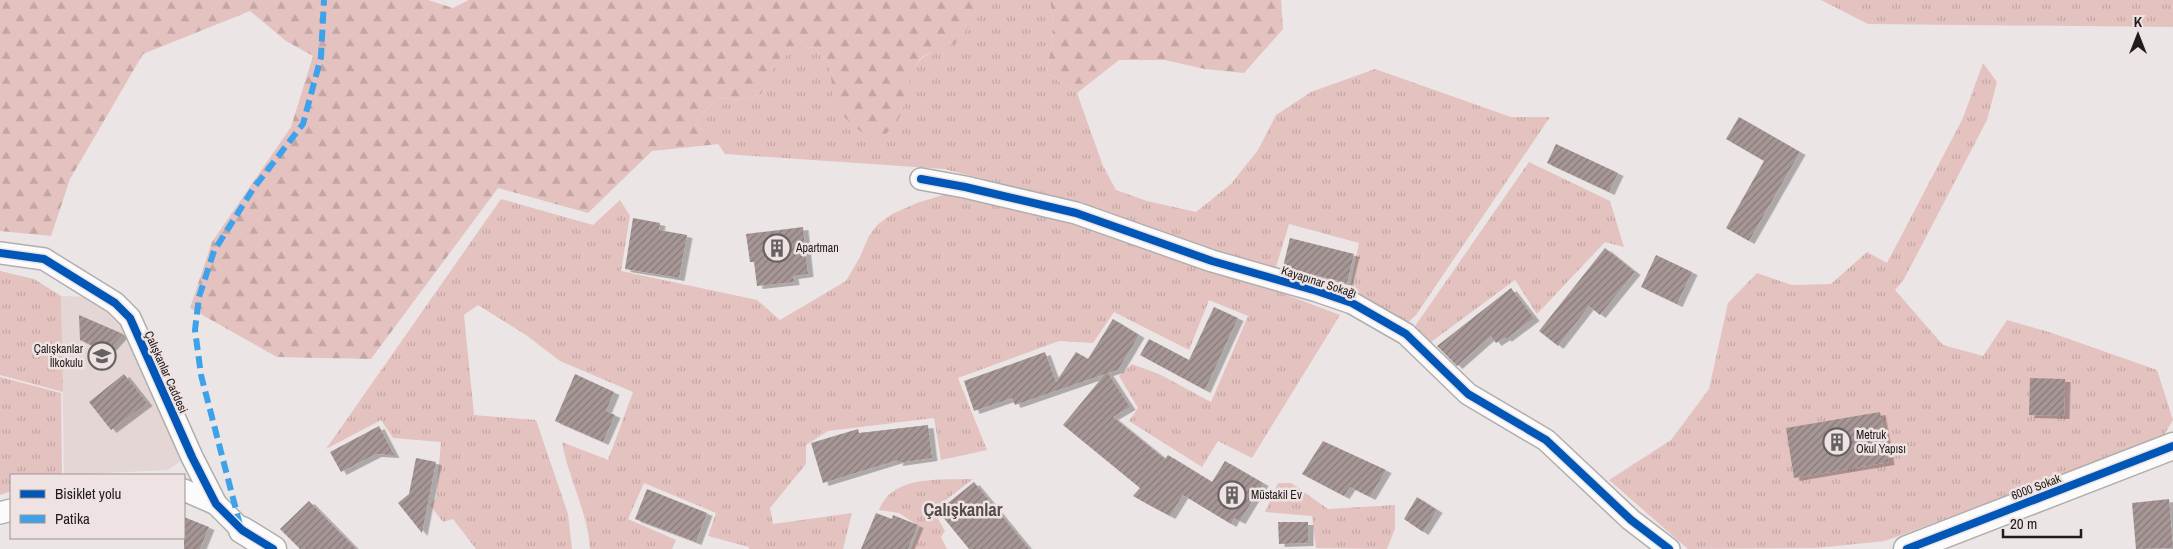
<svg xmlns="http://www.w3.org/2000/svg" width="2173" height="549" font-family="'Archivo Narrow',sans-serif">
<defs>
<pattern id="grass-tufts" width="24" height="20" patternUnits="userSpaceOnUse" patternTransform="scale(1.25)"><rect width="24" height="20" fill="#e4c2c0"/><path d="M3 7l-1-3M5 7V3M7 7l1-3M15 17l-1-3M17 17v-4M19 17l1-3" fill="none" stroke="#c3a6a4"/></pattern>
<pattern id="forest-firs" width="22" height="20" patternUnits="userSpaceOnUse" patternTransform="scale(1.25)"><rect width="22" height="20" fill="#e4c2c0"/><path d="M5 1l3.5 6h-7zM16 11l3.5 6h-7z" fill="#c3a6a4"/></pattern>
<pattern id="building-hatch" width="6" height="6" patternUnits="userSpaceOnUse" patternTransform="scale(1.25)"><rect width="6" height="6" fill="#a69695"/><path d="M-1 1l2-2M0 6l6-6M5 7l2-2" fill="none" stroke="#877a79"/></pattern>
<filter id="shadow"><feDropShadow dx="5.5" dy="3" stdDeviation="0" flood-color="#0004"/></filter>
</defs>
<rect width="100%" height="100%" fill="#ebe5e5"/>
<path fill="#e4d6d5" d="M61 296 87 297 125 321 186 457 168 470 64 475Z"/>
<g fill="url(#grass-tufts)">
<path d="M979 0H1050L1054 26 1047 73 1077 93 1103 166 1116 190 1147 201 1196 212 1231 184 1258 150 1276 115 1311 92 1375 69 1511 117H1550L1416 315 1402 328 1349 292 1359 243 1289 224 1276 267 1212 253 1078 203 944 169 725 154 712 135 695 125 706 109 720 98 740 100 761 94 767 75 796 45 815 48 829 64 905 101C911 66 916 54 952 45L974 11Z"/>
<path d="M1821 0H2173V27L1868 24Z"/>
<path d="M1983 63 1997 82 1987 120 1903 281 1895 290 1943 345 1983 356 2007 320 2049 332 2157 370 2173 420 2164 435 2056 478 1885 541 1817 548 1688 549 1609 480 1671 440 1709 389 1728 303 1757 273 1792 285 1831 284 1867 252 1887 263 1963 118Z"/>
<path d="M1529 162 1610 201 1624 247 1605 242 1537 314 1515 280 1431 342 1413 329Z"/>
<path d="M943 195H967L1075 221 1258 284 1340 315 1252 458 1218 441 1202 467 1129 421 1138 408 1119 376 1132 364 1159 374 1211 402 1248 316 1209 300 1189 350 1114 312 1093 343 1059 341 958 378 987 450 941 460 934 418 828 431 806 445V464L770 508 773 524 852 513 843 549H749V547L708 536 716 513 644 483 628 519 676 540 672 549H590C588 512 568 478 562 442L608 460 633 392 560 361 526 335 478 305 464 315 474 415 536 420 568 514 572 549H476L453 519 443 522 430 505 436 498 441 442 393 438 381 420 326 449 501 199 593 225 620 200 630 216 621 271 757 300 780 320 846 281 860 257 869 236 877 225 892 214 917 203Z"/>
<path d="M0 271 34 279 61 296 63 392 0 375Z"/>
<path d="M0 377 61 393 62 475H11V491L0 495Z"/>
<path d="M973 479 933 510 945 531 941 537 947 549H911L920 527 899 513 879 510C892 474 943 480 973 479Z"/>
<path d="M1278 483H1291L1328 509 1395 505V529L1387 549 1316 548 1312 516 1265 512Z"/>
</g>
<g fill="url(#forest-firs)">
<path d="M0 0H428L453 8 469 0H979C972 16 969 36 952 45 940 52 925 49 916 65 906 82 908 102 898 120 895 125 890 130 886 134L865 135 848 121 835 106 829 64 815 48 796 45 768 75 761 94 740 100 720 98 706 109 695 125 712 135 719 144 652 151 588 213 498 188 371 359 277 357 190 308 212 242 291 127 313 56 286 41 250 11 143 54 70 179 51 236 0 231Z"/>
<path d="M1050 0H1281L1283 29 1244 73 1205 69 1165 60H1119L1077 93 1047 73 1054 26Z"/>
</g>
<g fill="url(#building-hatch)" filter="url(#shadow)">
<path d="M1739 117 1800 152 1749 241 1726 228 1764 161 1726 139Z"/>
<path d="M1556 144 1618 173 1609 192 1547 163Z"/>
<path d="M633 218 660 223 659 230 687 235 679 278 625 269Z"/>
<path d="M803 227 808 274 793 276 794 282 757 286 754 262H750L746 234Z"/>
<path d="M1290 238 1354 254 1347 283 1283 267Z"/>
<path d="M1605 248 1635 272 1600 315 1589 306 1558 346 1539 331Z"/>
<path d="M1656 255 1692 272 1677 304 1641 287Z"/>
<path d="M1511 288 1534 318 1506 339 1505 337 1496 343 1491 336 1457 366 1437 346Z"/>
<path d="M1214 307 1238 318 1205 390 1140 355 1149 339 1189 360Z"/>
<path d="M79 315 123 334 107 352 80 340Z"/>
<path d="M1113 319 1139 335 1118 370 1108 373 1130 407 1113 417 1165 459 1168 455 1212 482 1225 461 1263 483 1240 521 1234 518 1231 524 1183 495 1170 516 1151 506 1133 496 1140 488 1063 425 1105 374 1015 405 1012 398 974 411 964 381 1045 352 1056 382 1076 352 1088 359Z"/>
<path d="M124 374 147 403 111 430 89 402Z"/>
<path d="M575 374 614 392 606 411 615 415 603 442 555 421Z"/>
<path d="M2030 378 2065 379 2064 416 2029 415Z"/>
<path d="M1880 412 1889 462 1794 478 1786 428Z"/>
<path d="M928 425 932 458 897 463 898 460 823 483 811 443 858 429 859 433Z"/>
<path d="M379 426 394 455 376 454 341 472 330 452Z"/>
<path d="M1323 441 1386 470 1370 497 1350 487 1344 496 1302 474Z"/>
<path d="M416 458 436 462 422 533 398 503 409 494Z"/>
<path d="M974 482 1029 549H969L938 511Z"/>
<path d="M647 489 707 513 696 542 635 519Z"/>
<path d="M1417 497 1437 510 1423 532 1404 519Z"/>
<path d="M2169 499 2173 548 2136 549 2132 503Z"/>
<path d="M309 501 356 549H300L280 529Z"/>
<path d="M876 513 892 519 893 515 918 525 908 549H861Z"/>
<path d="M184 517 209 527 200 549H184Z"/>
<path d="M1278 522H1308V543L1279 544Z"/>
</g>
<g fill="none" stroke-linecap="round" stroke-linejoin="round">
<g stroke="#b2aeae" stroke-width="24">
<g id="minor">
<path d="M921 179 965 187 1076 213 1212 261 1317 291 1352 303 1406 334 1468 394 1546 440 1631 520 1669 549"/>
<path d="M0 253 44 259 115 303 130 318 192 457 216 504 242 530"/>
<path d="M184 490 216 504"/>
<path d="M0 513 11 510"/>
</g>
</g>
<g stroke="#b2aeae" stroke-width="29">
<g id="tertiary">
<path d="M242 530 273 549"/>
<path d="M1907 549 2173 446"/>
</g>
</g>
<use href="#minor" stroke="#fcfbfb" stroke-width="21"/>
<use href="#tertiary" stroke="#fcfbfb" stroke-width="26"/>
<path stroke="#3da2ea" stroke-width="6" stroke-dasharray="12 6" stroke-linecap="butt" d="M240 525 201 375 195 330 199 297 214 251 253 189 303 124 321 57 324 0"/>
<g stroke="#eee3e2" stroke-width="11">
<g id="cycleway">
<path d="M921 179 965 187 1076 213 1212 261 1317 291 1352 303 1406 334 1468 394 1546 440 1631 520 1669 549"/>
<path d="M0 253 44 259 115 303 130 318 192 457 216 504 242 530 273 549"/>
<path d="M1907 549 2173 446"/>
</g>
</g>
<use href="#cycleway" stroke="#0057b8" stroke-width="8"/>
</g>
<defs>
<g id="building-ring" transform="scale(1.4375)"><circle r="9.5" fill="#eee3e2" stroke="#676262" stroke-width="1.5"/><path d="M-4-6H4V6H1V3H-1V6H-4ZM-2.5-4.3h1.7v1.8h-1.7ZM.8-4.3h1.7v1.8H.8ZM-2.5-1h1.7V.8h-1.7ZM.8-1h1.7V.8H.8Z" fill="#676262"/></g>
<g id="school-ring" transform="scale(1.4375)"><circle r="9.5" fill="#eee3e2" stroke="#676262" stroke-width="1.5"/><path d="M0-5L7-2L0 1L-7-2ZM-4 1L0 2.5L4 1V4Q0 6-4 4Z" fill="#676262"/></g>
</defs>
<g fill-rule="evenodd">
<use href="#building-ring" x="777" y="248"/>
<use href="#school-ring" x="102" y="356"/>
<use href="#building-ring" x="1837" y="442"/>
<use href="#building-ring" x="1232" y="495"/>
</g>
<g text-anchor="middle" stroke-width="5" stroke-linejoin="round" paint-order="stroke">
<g font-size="12" fill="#201c1c" stroke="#eee3e2" text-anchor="start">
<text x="796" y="252">Apartman</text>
<text x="83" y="353" text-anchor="end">Çalışkanlar<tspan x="83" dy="14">İlkokulu</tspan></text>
<text x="1856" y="439">Metruk<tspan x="1856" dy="14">Okul Yapısı</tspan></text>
<text x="1251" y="499">Müstakil Ev</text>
</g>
<g font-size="12" fill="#201c1c" stroke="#eee3e2">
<text transform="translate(1319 282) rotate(18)" y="4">Kayapınar Sokağı</text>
<text transform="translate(166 372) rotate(66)" y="4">Çalışkanlar Caddesi</text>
<text transform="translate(2036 487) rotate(-21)" y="4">6000 Sokak</text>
</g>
<g font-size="18" font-weight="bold" fill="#554c4b" stroke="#eee3e2">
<text x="963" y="516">Çalışkanlar</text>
</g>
</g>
<rect x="10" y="474" width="175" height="65" fill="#eee3e2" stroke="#9c9393"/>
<rect x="20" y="490" width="25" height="8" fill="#0057b8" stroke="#9c9393"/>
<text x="55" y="499" font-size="15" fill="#201c1c">Bisiklet yolu</text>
<rect x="20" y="515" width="25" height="8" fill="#3da2ea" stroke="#9c9393"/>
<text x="55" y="524" font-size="15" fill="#201c1c">Patika</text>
<g transform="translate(2138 35)" stroke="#eee3e2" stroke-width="4" paint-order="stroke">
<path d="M0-4L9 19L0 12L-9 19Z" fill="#201c1c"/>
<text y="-8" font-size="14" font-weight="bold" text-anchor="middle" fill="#201c1c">K</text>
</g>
<path d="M2003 529v8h78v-8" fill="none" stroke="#201c1c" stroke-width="2.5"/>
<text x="2010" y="529" font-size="15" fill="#201c1c" stroke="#eee3e2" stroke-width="4" paint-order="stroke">20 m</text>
</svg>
